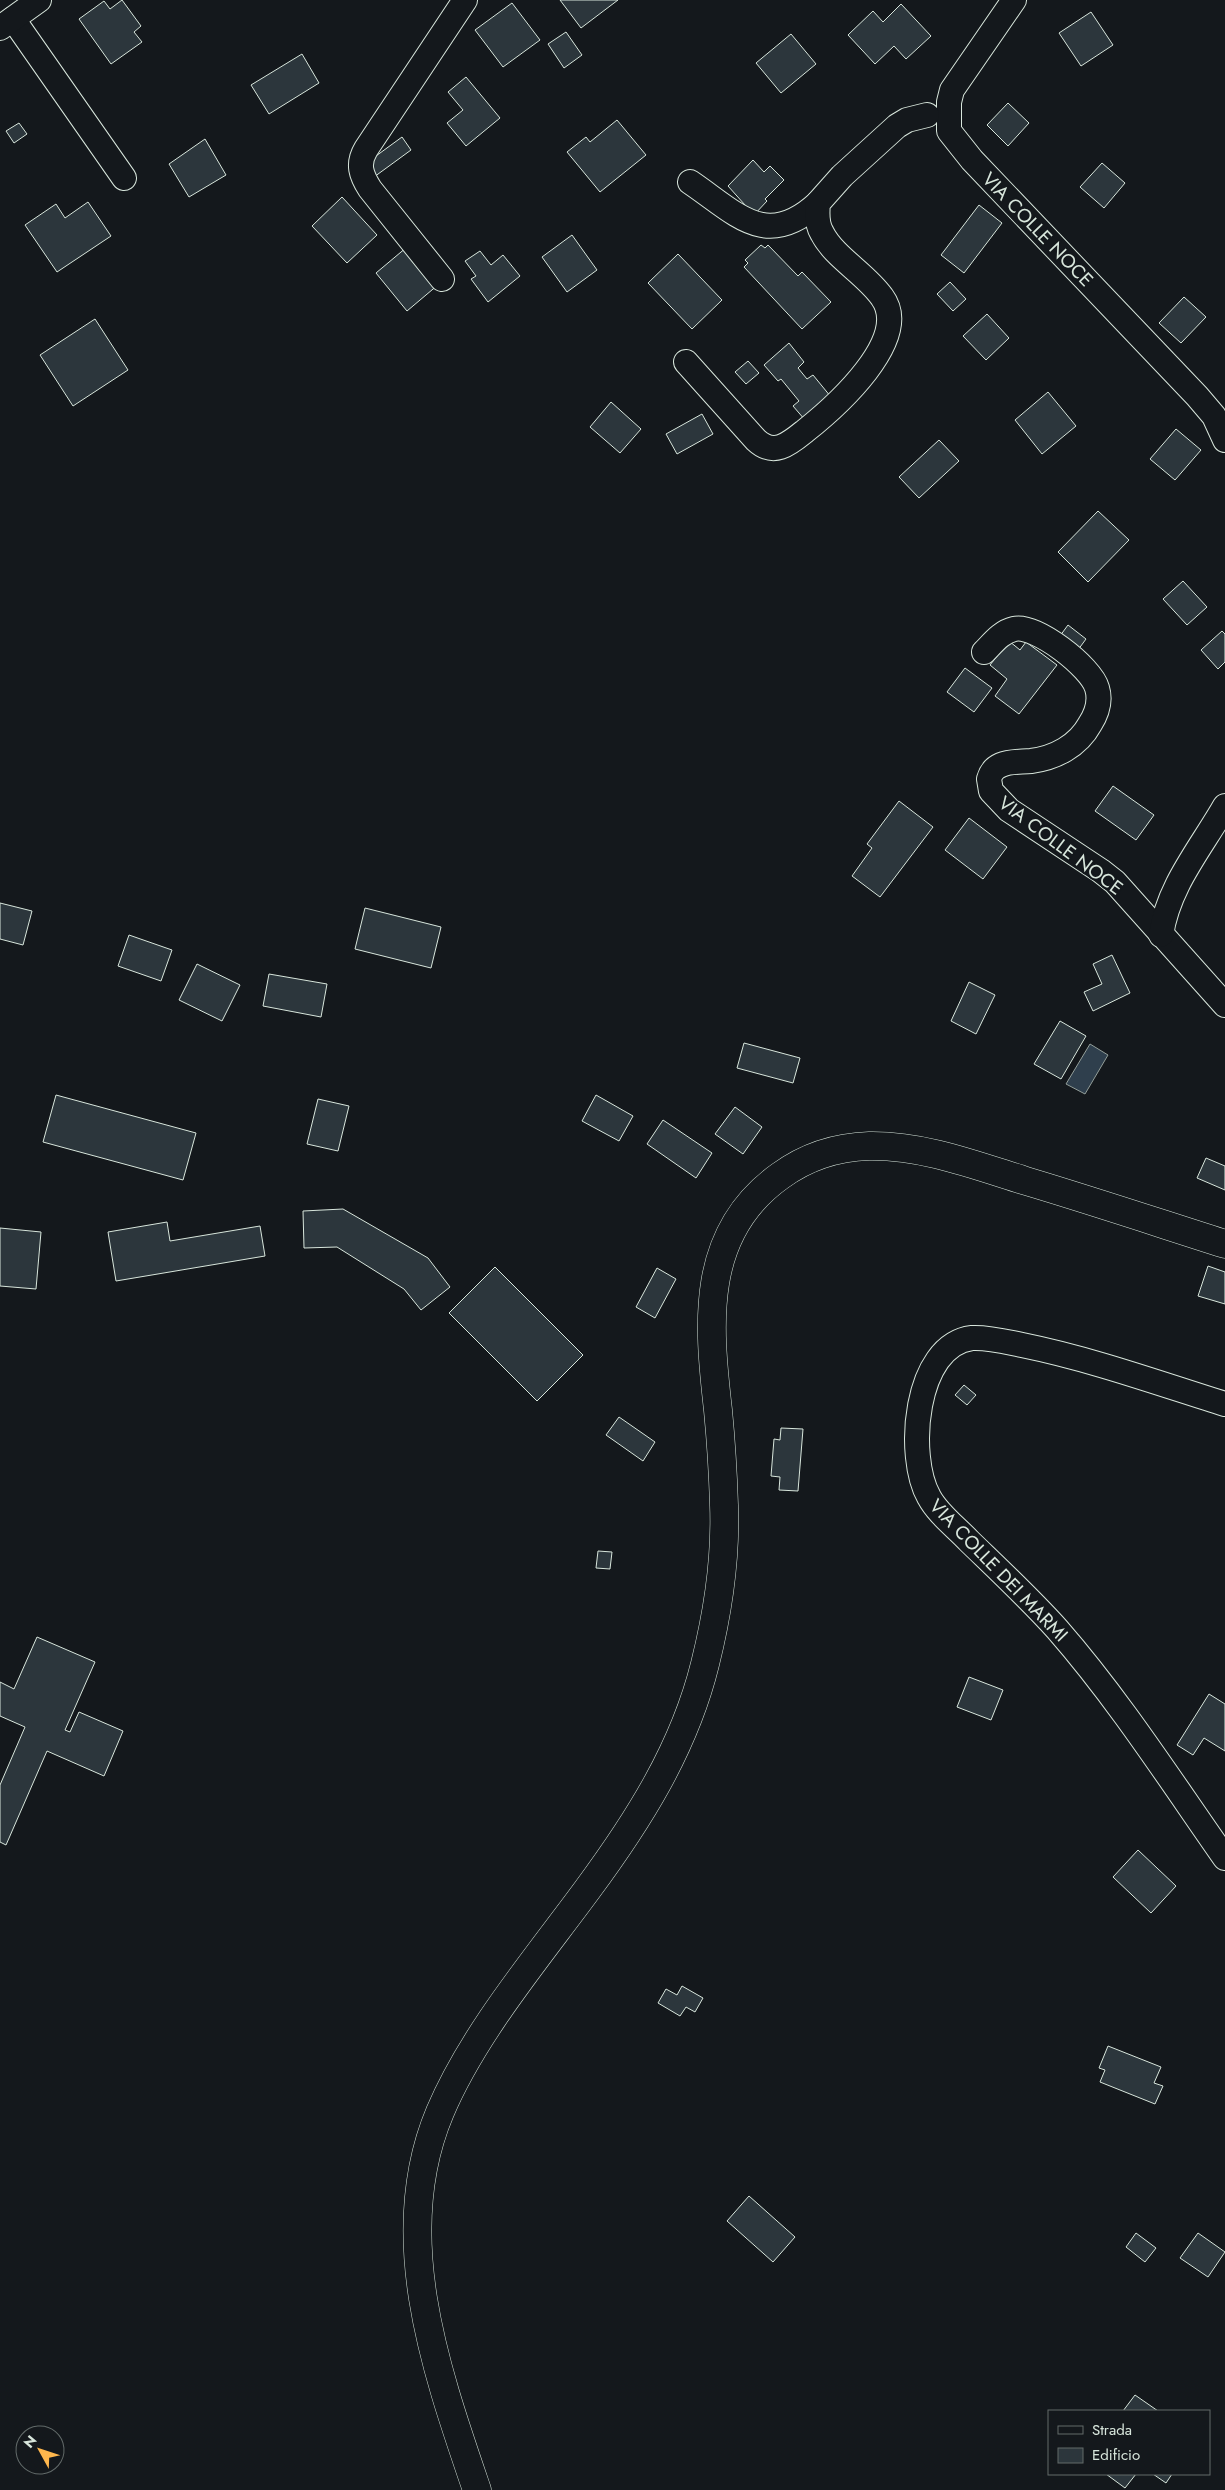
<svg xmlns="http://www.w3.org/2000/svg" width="1225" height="2490" font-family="Jost,sans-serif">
<rect width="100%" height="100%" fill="#14181c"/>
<path fill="#2f3f4d" stroke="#939e99" d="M1090 1044 1108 1055 1085 1094 1066 1084Z"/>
<g fill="#2c363c" stroke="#d8e6dc">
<path d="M122 0 141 26 134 32 142 42 111 64 79 19 104 1 110 9Z"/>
<path d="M560 0H618L581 28Z"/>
<path d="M512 3 540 40 503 67 475 30Z"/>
<path d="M901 4 931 36 906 59 894 46 875 64 848 35 873 11 883 22Z"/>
<path d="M1091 12 1113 45 1081 66 1059 33Z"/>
<path d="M566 32 582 55 564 68 548 44Z"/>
<path d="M791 34 816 64 781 93 756 63Z"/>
<path d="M302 54 319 83 269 114 251 85Z"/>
<path d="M466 77 500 118 466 146 447 123 463 110 448 92Z"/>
<path d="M1008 103 1029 123 1008 146 987 125Z"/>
<path d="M617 120 646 155 600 192 567 152 586 137 590 142Z"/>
<path d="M19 123 27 134 14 143 6 131Z"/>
<path d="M402 137 411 150 374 177 365 164Z"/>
<path d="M205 139 226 175 189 197 169 164Z"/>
<path d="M753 160 764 172 770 166 784 180 765 199 767 201 754 215 728 186Z"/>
<path d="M1102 163 1125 183 1104 208 1080 187Z"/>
<path d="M342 197 377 235 347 263 312 226Z"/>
<path d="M88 202 111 236 57 272 25 225 56 204 65 218Z"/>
<path d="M979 205 1002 223 964 273 941 255Z"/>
<path d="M572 235 597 270 567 292 542 257Z"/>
<path d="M761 245 765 248 768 245 798 276 802 272 831 302 802 329 744 267 748 263 745 260Z"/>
<path d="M407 247 439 284 407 311 376 273Z"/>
<path d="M480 251 491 265 503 255 520 276 488 302 471 279 476 276 465 261Z"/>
<path d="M678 254 722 300 692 329 648 283Z"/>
<path d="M950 282 966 299 953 311 937 294Z"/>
<path d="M1184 297 1206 317 1181 343 1159 323Z"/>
<path d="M987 314 1009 338 986 360 963 336Z"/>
<path d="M95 319 128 370 73 406 40 355Z"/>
<path d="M789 343 804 362 798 368 807 379 813 375 831 397 805 420 793 406 799 401 781 379 778 381 764 365Z"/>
<path d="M748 361 759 373 746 384 735 372Z"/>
<path d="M1048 392 1076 426 1042 454 1015 420Z"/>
<path d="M611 402 641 429 620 453 590 427Z"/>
<path d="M702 414 713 434 677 454 666 434Z"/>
<path d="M1176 429 1201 450 1175 480 1150 459Z"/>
<path d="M939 440 959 461 919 498 899 477Z"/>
<path d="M1098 511 1129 540 1088 582 1058 552Z"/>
<path d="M1183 581 1207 607 1187 625 1163 599Z"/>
<path d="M1068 625 1086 639 1075 654 1057 640Z"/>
<path d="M1222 631 1225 634V662L1218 669 1201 650Z"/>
<path d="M1009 641 1020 650 1026 642 1057 665 1019 714 995 696 1007 679 990 665Z"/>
<path d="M965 668 992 688 974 712 947 692Z"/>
<path d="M1113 786 1154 815 1136 840 1095 811Z"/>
<path d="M899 801 933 827 880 897 852 876 872 848 867 844Z"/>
<path d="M969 818 1007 847 983 879 945 850Z"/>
<path d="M0 903 32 911 23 945 0 939Z"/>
<path d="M365 908 441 927 431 968 355 949Z"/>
<path d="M129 935 172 950 161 981 118 966Z"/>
<path d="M1112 955 1130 993 1093 1011 1084 992 1102 984 1093 964Z"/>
<path d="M197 964 240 985 222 1021 179 1000Z"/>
<path d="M269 974 327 984 321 1017 263 1006Z"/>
<path d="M969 982 995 995 976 1034 951 1021Z"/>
<path d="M1060 1021 1086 1036 1061 1079 1034 1064Z"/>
<path d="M744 1043 800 1058 793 1083 737 1068Z"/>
<path d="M56 1095 196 1133 183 1180 43 1142Z"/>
<path d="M596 1095 633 1116 619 1141 582 1121Z"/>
<path d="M318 1099 349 1106 338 1151 307 1144Z"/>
<path d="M735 1107 762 1127 743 1154 715 1134Z"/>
<path d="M663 1120 712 1153 696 1178 647 1144Z"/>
<path d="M1206 1158 1225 1166V1190L1197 1178Z"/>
<path d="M343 1209 428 1258 450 1287 421 1310 404 1289 337 1247 304 1248 303 1211Z"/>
<path d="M167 1222 170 1241 260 1226 265 1256 116 1281 108 1232Z"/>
<path d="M0 1228 41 1232 36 1289 0 1286Z"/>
<path d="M1208 1266 1225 1272V1304L1198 1296Z"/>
<path d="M495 1267 583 1355 537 1401 449 1313Z"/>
<path d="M657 1268 676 1279 655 1318 636 1307Z"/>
<path d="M964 1385 976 1395 967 1405 955 1395Z"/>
<path d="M619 1417 655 1442 643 1461 606 1435Z"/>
<path d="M781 1428 803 1429 798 1491 779 1490 780 1477 771 1476 774 1439 780 1440Z"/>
<path d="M598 1551 612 1552 610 1569 596 1568Z"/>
<path d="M37 1637 95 1662 65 1730 70 1732 79 1712 123 1731 104 1776 47 1751 6 1845 0 1842V1785L25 1727 0 1716V1682L14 1689Z"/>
<path d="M969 1677 1003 1690 991 1720 957 1707Z"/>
<path d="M1209 1694 1225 1704V1751L1204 1738 1193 1755 1177 1745Z"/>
<path d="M1138 1850 1176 1886 1151 1913 1113 1877Z"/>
<path d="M682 1986 703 1998 695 2012 686 2007 680 2016 658 2003 666 1989 677 1995Z"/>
<path d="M1108 2046 1161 2067 1154 2083 1163 2086 1155 2104 1100 2082 1105 2070 1099 2068Z"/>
<path d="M749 2196 795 2237 773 2262 727 2221Z"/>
<path d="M1136 2233 1156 2248 1145 2262 1126 2247Z"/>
<path d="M1198 2233 1225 2252 1208 2277 1180 2258Z"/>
<path d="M1135 2395 1158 2411H1123Z"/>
<path d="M1106 2474H1136L1125 2488Z"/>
<path d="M1153 2474H1172L1166 2483Z"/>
</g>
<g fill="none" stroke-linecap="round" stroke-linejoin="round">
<g stroke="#d8e6dc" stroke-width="26">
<g id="minor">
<path d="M1014 0 952 90 949 102V131L972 160 1197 396 1214 416 1225 440"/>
<path d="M13 19 124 178"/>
<path d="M0 28 39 0"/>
<path d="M690 182C736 213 766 251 818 203"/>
<path d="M442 279 370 189C361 175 357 164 366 149L465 0"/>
<path d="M686 362 756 440C774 457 789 444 805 431 834 408 913 339 882 297 866 274 834 257 822 233 817 225 817 213 818 203L842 176 897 126 907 120 927 115"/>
<path d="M984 652C993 643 1001 632 1014 629 1036 624 1091 667 1097 688 1101 701 1097 713 1090 724 1078 746 1055 758 1031 761 1021 762 1010 761 1001 765 994 768 991 772 989 779L991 791 1009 810 1101 871 1115 882 1225 1005"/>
<path d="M1161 935C1168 886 1201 848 1225 806"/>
<path d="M1225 1404C1158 1383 1091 1359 1022 1345 1007 1342 988 1337 972 1338 914 1345 906 1457 929 1497 938 1514 956 1527 969 1541 999 1570 1029 1598 1057 1629 1119 1700 1171 1781 1225 1858"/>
</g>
</g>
<g stroke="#d8e6dc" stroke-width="29">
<path id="major" d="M477 2490C436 2370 388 2235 440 2112 473 2034 537 1958 587 1890 638 1821 684 1749 705 1664 718 1612 726 1558 724 1505 723 1473 721 1441 718 1410 708 1323 700 1233 780 1176 806 1157 837 1147 869 1146 923 1145 975 1165 1026 1181 1093 1201 1159 1223 1225 1244"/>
</g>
<use href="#minor" stroke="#14181c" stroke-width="24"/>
<use href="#major" stroke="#14181c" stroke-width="28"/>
</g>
<g text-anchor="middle" stroke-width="4" stroke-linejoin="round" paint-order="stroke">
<g font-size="19" fill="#d8e6dc" stroke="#14181c">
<text transform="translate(1038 229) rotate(46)" y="7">VIA COLLE NOCE</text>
<text transform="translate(1061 845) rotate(37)" y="7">VIA COLLE NOCE</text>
<text transform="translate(999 1570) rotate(46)" y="7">VIA COLLE DEI MARMI</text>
</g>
</g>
<rect x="1048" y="2410" width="162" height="65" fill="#14181c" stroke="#626a69"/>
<rect x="1058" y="2426" width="25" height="8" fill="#14181c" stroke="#626a69"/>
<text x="1092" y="2435" font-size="15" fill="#d8e6dc">Strada</text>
<rect x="1058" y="2448" width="25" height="15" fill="#2c363c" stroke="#626a69"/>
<text x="1092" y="2460" font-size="15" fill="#d8e6dc">Edificio</text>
<g transform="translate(40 2450) rotate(310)"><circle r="24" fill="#14181c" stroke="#626a69"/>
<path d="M0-4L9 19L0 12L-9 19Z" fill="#ffb74d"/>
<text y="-8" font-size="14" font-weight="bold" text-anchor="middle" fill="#d8e6dc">N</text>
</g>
</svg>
